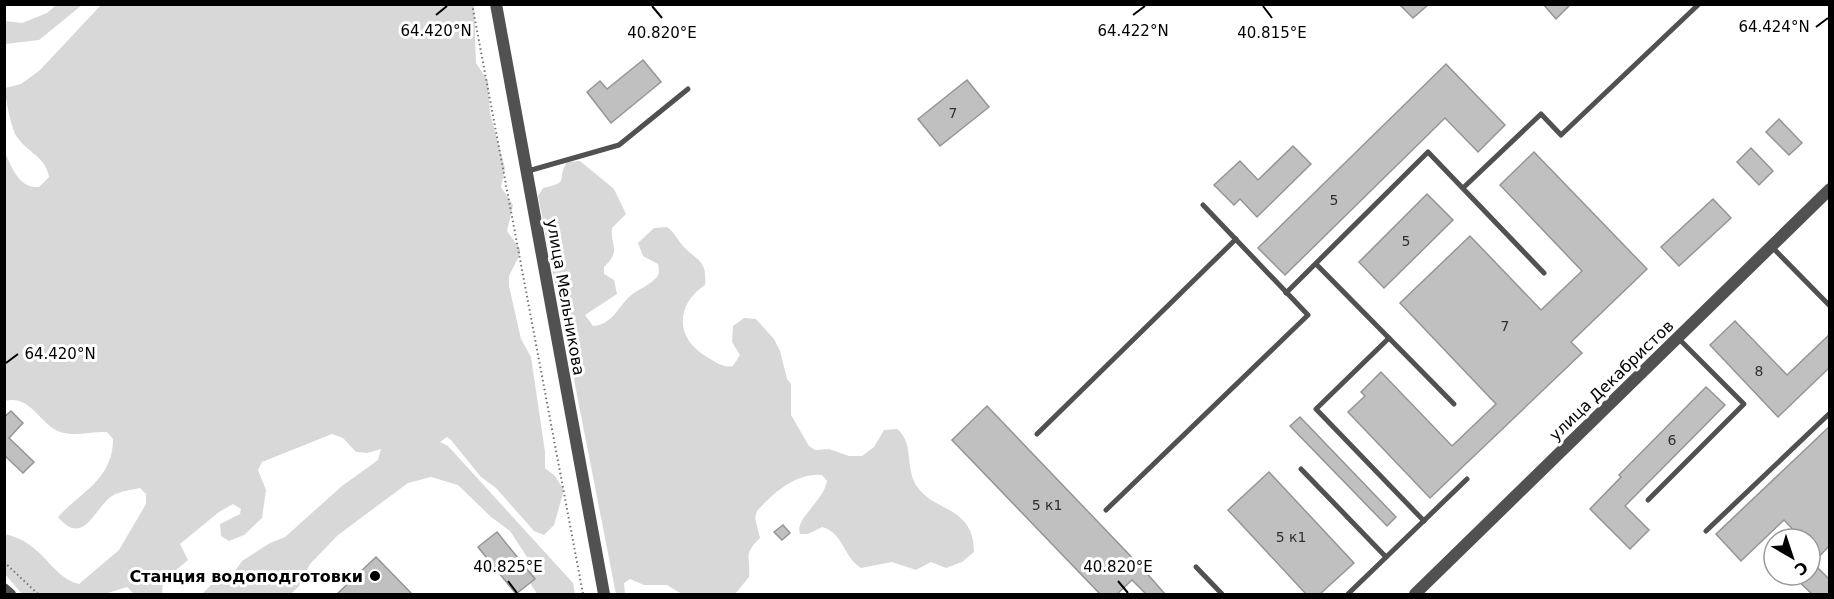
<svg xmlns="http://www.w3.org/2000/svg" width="1834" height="599" font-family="'DejaVu Sans',sans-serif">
<rect width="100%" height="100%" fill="#fff"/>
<g fill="#d8d8d8">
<path d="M56 5H82L39 40 5 44V21L22 23 47 13Z"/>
<path d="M101 5H474L476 63 488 81 490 113 505 168 501 187 513 205 507 231 520 249V254L509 276V286L521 339 531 357 545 452V468L555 476 564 490 554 525 544 535 534 531 496 488 481 477 451 440 447 437 440 442 448 446 573 583 575 594H537L530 583 531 563 510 531 491 517 458 485 431 477 408 483 338 535 310 564 299 586 291 594H202L212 584 232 575 242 561 270 543 285 537 342 486 378 460 381 449 367 453 356 452 343 438 332 434 262 462 258 470 266 490 262 518 244 535 229 541 221 536 220 524 240 514 241 509 233 504 219 512 180 544 188 560 163 581 162 594H134L127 587 105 594H22L5 574V534C45 543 50 577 79 584L119 550 146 504V494L140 488C131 490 120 491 112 496 94 508 84 548 58 517 82 491 113 479 113 439L107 432C91 431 76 437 60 432 40 425 31 394 5 401L4 150C11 166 19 189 39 187L49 177C46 157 28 153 17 137 11 129 5 96 5 88L21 84 40 70Z"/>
<path d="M580 161 614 189 626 214 612 228C610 247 622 250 604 267V274L614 280 617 294 585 315 593 326C611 325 617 309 629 297 636 290 649 286 656 278 660 274 659 269 658 264L643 256 638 243 654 228 667 227C674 232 677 239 683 246 698 262 707 259 705 285 675 305 675 339 707 357 716 362 722 368 733 366L740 355 732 342 733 326 744 318 756 319 774 339 780 351 787 379 791 384V415L809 446 815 450 829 449 849 456H862L874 447 884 430 897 429C914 442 905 467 916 485 932 512 974 505 974 552L962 562 946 568 931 562 916 570 892 562 861 568C843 557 844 533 822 527L808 534H800C794 519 824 501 827 481L822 475C795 473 774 493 757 511L755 518 760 538C742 556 751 555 749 577L735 594H682L667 585H644L630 579 624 583 625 594H616L538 196 543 188C571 182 556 180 567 162Z"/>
</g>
<g fill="#c0c0c0" stroke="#959595" stroke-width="1.5">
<path d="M1399 4H1429L1413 18Z"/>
<path d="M1543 4H1571L1556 19Z"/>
<path d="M643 60 661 82 611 123 587 92 600 81 607 89Z"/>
<path d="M1446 64 1505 125 1478 152 1445 118 1285 275 1258 248Z"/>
<path d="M967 80 989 107 940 146 918 119Z"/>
<path d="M1779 119 1802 143 1789 155 1766 132Z"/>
<path d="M1293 146 1311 164 1257 217 1240 199 1234 205 1214 185 1240 161 1258 180Z"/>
<path d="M1751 148 1773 171 1759 185 1737 162Z"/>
<path d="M1534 152 1647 269 1571 342 1582 353 1430 498 1348 412 1365 396 1361 392 1381 372 1452 446 1496 404 1400 303 1470 236 1541 310 1582 271 1500 185Z"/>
<path d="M1427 194 1453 220 1384 288 1359 262Z"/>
<path d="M1713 199 1731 218 1679 266 1661 247Z"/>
<path d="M1735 321 1787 375 1830 334V367L1778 417 1710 345Z"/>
<path d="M1706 387 1725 405 1625 506 1649 530 1630 549 1590 509 1621 477 1619 475Z"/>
<path d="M987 406 1143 569 1165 594H1146L1132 580 1117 594H1100L952 440Z"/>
<path d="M11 411 23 423 9 438 34 462 23 473 4 455V417Z"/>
<path d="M1300 417 1396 517 1387 526 1290 426Z"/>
<path d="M1830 426V545L1813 563 1830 580V594H1812L1792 575H1810V539H1802L1784 520 1741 561 1716 534Z"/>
<path d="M1269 472 1354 563 1320 594H1306L1228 510Z"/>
<path d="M783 525 790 533 782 540 774 532Z"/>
<path d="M497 532 535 579 516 594 478 547Z"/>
<path d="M376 557 412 594H337Z"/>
</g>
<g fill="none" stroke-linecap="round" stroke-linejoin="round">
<g stroke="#737373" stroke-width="2" stroke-dasharray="1.5 3" stroke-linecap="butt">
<path d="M472 4 583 594"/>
<path d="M4 562 38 594"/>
</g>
<g stroke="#515151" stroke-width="5">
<path d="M528 171 619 145 688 89"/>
<path d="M1463 188 1541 114 1561 135 1699 4"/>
<path d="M1772 247 1830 306"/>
<path d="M1316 264 1454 404"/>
<path d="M1286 293 1428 152 1544 273"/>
<path d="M1389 338 1316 409 1424 521"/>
<path d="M1037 434 1236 239"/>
<path d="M1301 469 1386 557"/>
<path d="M1648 500 1744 404 1679 339"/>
<path d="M1106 510 1308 315 1203 205"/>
<path d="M1706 531 1830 413"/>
<path d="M1196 567 1222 594"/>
<path d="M1348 594 1467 479"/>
</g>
<path stroke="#515151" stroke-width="10" d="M4 588 11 594"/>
<g stroke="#515151" stroke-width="12">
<path d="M496 4 604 594"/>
<path d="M1415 594 1830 189"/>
</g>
</g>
<path fill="none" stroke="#000" stroke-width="2" d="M652 6 662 18M1263 6 1272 18M436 15 447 6M1133 15 1145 6M1816 27 1828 18M6 363 18 354M508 581 517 593M1118 581 1128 593"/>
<circle fill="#000" stroke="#fff" stroke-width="2" cx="375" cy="576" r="6"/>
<g text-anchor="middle" stroke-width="6" stroke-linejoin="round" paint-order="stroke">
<g font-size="14" fill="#303030">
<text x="953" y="118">7</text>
<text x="1334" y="205">5</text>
<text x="1406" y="246">5</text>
<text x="1505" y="331">7</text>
<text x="1759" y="376">8</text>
<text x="1672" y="445">6</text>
<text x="1047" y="510">5 к1</text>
<text x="1291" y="542">5 к1</text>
</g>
<g font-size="16" fill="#000" stroke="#fff">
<text transform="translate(566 297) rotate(80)" y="6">улица Мельникова</text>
<text transform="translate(1611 380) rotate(-44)" y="6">улица Декабристов</text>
</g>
<g font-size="16" font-weight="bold" fill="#000" stroke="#fff" text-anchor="end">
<text x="363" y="582">Станция водоподготовки</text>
</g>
</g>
<g font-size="15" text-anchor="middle" fill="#000" stroke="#fff" stroke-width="6" stroke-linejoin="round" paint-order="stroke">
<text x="1774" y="32">64.424°N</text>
<text x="436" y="36">64.420°N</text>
<text x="1133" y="36">64.422°N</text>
<text x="662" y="38">40.820°E</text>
<text x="1272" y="38">40.815°E</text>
<text x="60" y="359">64.420°N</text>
<text x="508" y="572">40.825°E</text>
<text x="1118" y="572">40.820°E</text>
</g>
<rect width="1834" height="599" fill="none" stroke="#000000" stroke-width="12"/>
<g transform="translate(1792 557) rotate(141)"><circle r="28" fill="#ffffff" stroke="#999999" stroke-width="1.5"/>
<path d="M0-4.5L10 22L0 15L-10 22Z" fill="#000000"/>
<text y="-9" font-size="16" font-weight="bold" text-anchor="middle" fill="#000000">С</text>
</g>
</svg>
